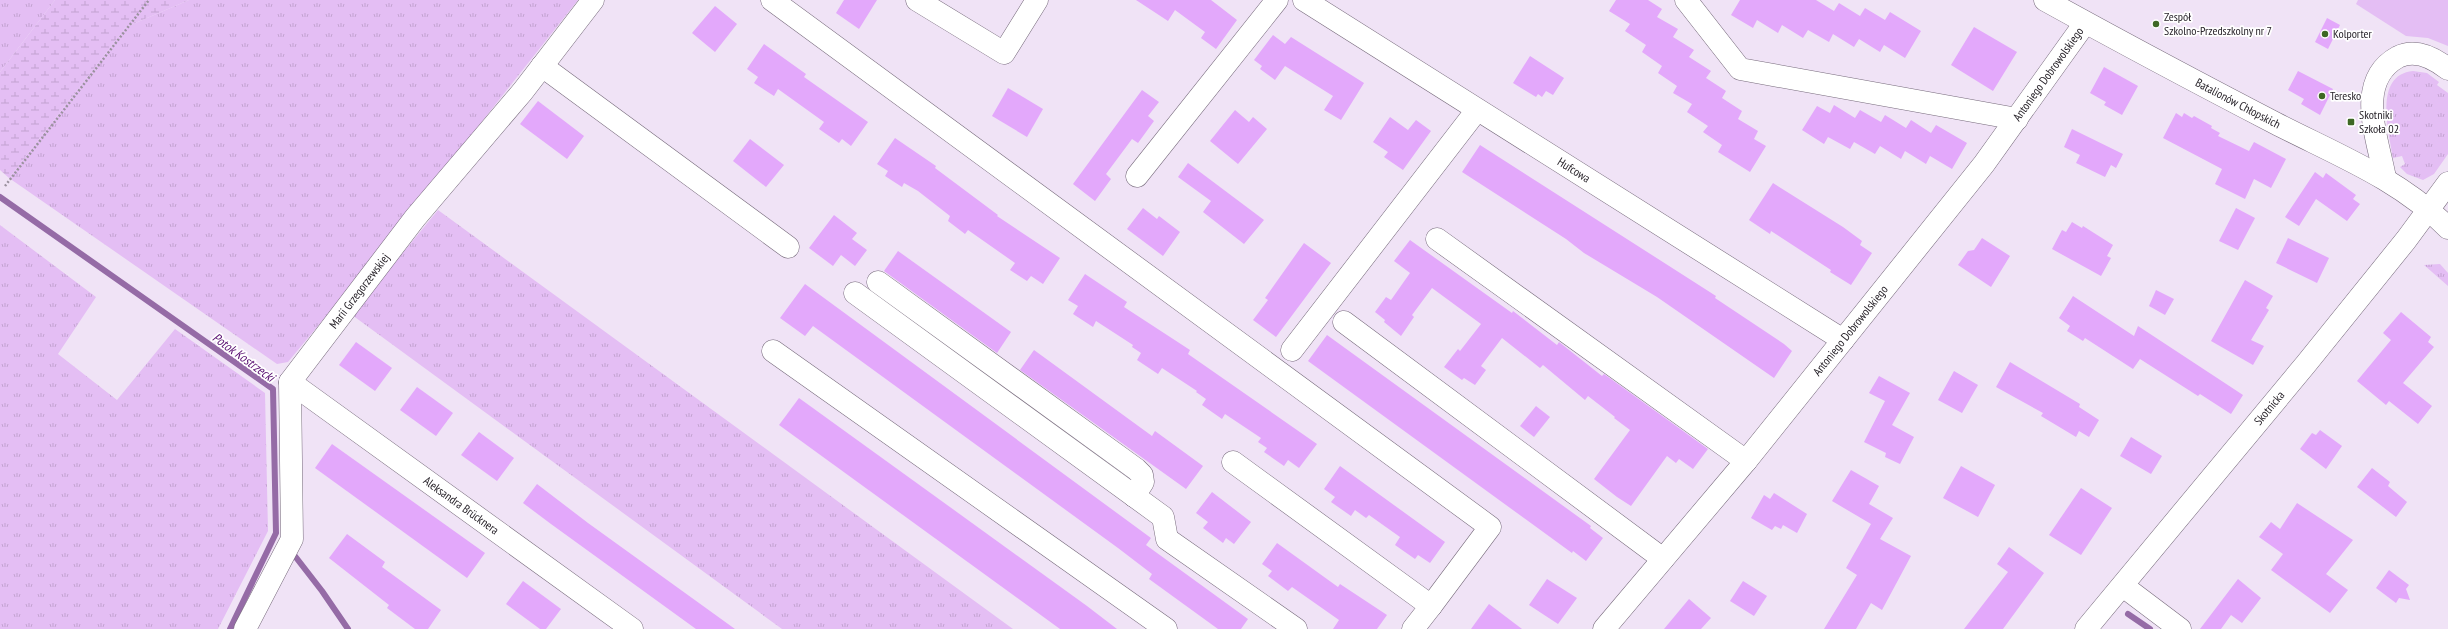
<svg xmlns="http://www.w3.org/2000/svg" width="2448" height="629" font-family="'PT Sans Narrow',sans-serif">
<defs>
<pattern id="grass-tufts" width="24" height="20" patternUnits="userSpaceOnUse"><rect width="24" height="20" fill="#e4bef4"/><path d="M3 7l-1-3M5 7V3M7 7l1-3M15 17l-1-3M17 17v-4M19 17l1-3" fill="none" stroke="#c3a3d1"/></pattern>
<pattern id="wetland-marsh" width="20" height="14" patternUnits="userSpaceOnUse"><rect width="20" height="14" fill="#e4bef4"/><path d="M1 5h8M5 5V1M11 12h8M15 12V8" fill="none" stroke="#c3a3d1"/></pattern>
</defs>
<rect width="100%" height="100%" fill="#f0e3f6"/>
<g fill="url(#grass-tufts)">
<path d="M0 0H55L0 72Z"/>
<path d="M189 0H578L371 262 288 362 277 364 9 178 126 27Z"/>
<path d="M2413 71 2427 73 2439 82 2437 85 2448 93V154L2434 174 2423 180 2407 174 2400 167 2405 164 2402 156 2393 158C2389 131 2373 75 2413 71Z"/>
<path d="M438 210 1013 629H782L352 315Z"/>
<path d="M0 225 96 297 58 354 117 400 175 329 265 393 268 531 218 629H0Z"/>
<path d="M2440 264 2448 273V286L2424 265Z"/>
</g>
<path fill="url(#wetland-marsh)" d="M55 0H189L126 27 9 178 0 170V72Z"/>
<path fill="#e4bef4" d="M2358 0H2448V46L2428 38 2406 36 2356 4Z"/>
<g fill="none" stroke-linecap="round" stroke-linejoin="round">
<g stroke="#956ba6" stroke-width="6">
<path d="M0 197 273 389 276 533 230 629"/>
<path d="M291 551 322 591 348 629"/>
<path d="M2128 614 2150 629"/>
</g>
</g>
<g fill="#e3a8fb">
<path d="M844 0H877L859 29 836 13Z"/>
<path d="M1136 0H1211L1237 20 1216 49 1201 38 1205 32 1175 10 1168 21Z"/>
<path d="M1616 0H1648L1662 9 1657 17 1678 29 1673 37 1694 50 1689 57 1711 71 1706 78 1726 91 1722 98 1742 111 1738 119 1758 131 1754 139 1766 146 1750 172 1718 152 1722 145 1703 132 1708 126 1687 112 1692 104 1673 93 1677 86 1658 73 1662 66 1642 52 1646 45 1625 31 1630 24 1609 11Z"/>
<path d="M1740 0H1816L1834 11 1839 3 1860 16 1865 8 1885 20 1890 12 1921 31 1905 58 1884 45 1880 52 1859 39 1854 47 1833 34 1829 42 1808 30 1803 38 1782 25 1778 33 1757 20 1753 28 1731 15Z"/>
<path d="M715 6 737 24 715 52 692 33Z"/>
<path d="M2327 18 2340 25 2328 49 2315 42Z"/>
<path d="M1974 27 2017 52 1993 91 1951 65Z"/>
<path d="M1273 35 1285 44 1291 37 1364 83 1341 120 1324 110 1333 96 1285 66 1275 80 1260 69 1262 66 1254 60Z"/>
<path d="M764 44 806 74 804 77 868 122 851 146 842 139 839 143 819 129 824 122 778 89 774 96 754 83 758 77 747 69Z"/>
<path d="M1530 56 1564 78 1553 95 1546 91 1542 97 1538 94 1536 97 1513 83Z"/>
<path d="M2104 67 2138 86 2122 115 2104 105 2106 102 2090 93Z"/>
<path d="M2298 71 2333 89 2320 115 2301 104 2304 99 2288 90Z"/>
<path d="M1008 88 1043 109 1027 137 992 116Z"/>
<path d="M1142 90 1159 102 1148 116 1154 121 1138 143 1132 139 1106 174 1111 179 1095 201 1073 184Z"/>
<path d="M538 101 584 136 567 159 520 124Z"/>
<path d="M1834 105 1855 118 1860 110 1881 122 1885 115 1906 128 1911 120 1931 133 1936 125 1967 143 1952 169 1930 156 1926 164 1905 151 1901 159 1880 146 1875 154 1854 142 1850 149 1828 137 1824 144 1802 130 1817 106 1830 113Z"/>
<path d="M1235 110 1249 122 1253 117 1267 129 1238 164 1210 141Z"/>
<path d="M2176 113 2182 117 2184 113 2192 118 2194 116 2212 126 2211 128 2220 133 2218 136 2249 151 2254 142 2286 159 2271 188 2254 179 2245 199 2215 184 2222 169 2163 138Z"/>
<path d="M1390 117 1408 130 1416 120 1431 131 1403 170 1384 157 1388 152 1373 142Z"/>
<path d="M2072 129 2123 154 2116 168 2111 165 2105 177 2076 163 2080 155 2064 147Z"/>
<path d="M895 138 936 166 935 168 998 215 997 216 1060 258 1043 284 1031 276 1027 281 1010 270 1015 263 968 230 965 234 948 221 950 216 918 191 904 183 902 187 885 176 888 171 877 164Z"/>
<path d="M750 139 784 165 766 187 733 161Z"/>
<path d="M1480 145 1716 296 1715 298 1784 344 1792 351 1774 378 1657 297 1584 253 1566 239 1462 172Z"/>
<path d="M1188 163 1264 220 1244 244 1203 212 1211 201 1178 177Z"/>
<path d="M2315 172 2323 178 2326 173 2356 195 2353 199 2360 204 2347 221 2316 199 2299 226 2285 217Z"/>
<path d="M1773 183 1843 227 1862 241 1860 245 1872 253 1851 285 1830 272 1831 270 1771 231 1770 234 1749 220Z"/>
<path d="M1143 208 1157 219 1159 216 1180 232 1163 256 1127 229Z"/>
<path d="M2236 208 2255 218 2238 250 2219 241Z"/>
<path d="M834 215 857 233 852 239 867 250 855 266 841 255 833 266 809 248Z"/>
<path d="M2072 222 2082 228 2083 226 2113 245 2107 256 2111 258 2101 276 2052 249 2062 230 2066 232Z"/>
<path d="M1982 238 2010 256 1991 287 1958 265 1968 251 1974 250Z"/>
<path d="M2288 238 2329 258 2317 283 2276 263Z"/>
<path d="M1410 240 1512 313 1513 311 1557 345 1559 342 1602 376 1604 374 1708 449 1693 469 1679 459 1676 463 1667 456 1631 506 1617 497 1594 479 1630 430 1614 418 1615 417 1588 396 1585 400 1543 365 1540 368 1502 338 1481 366 1486 370 1475 385 1464 378 1462 380 1444 367 1458 349 1460 351 1481 324 1432 288 1412 315 1414 317 1401 336 1384 322 1385 320 1375 312 1386 297 1391 300 1410 273 1394 261Z"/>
<path d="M1304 243 1331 263 1276 337 1253 320 1268 300 1265 298Z"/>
<path d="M898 251 1011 332 997 353 884 271Z"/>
<path d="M1085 274 1127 302 1124 307 1190 350 1188 354 1317 444 1299 468 1288 460 1284 466 1264 452 1267 448 1258 442 1261 438 1225 414 1222 419 1202 405 1206 399 1196 392 1197 391 1162 368 1158 374 1137 360 1141 353 1132 347 1133 345 1096 321 1093 327 1073 314 1078 306 1068 300Z"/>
<path d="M2245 280 2273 296 2266 308 2269 310 2251 340 2264 346 2253 365 2211 341Z"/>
<path d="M805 284 1151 538 1146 545 1248 619 1241 629H1218L1149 579 1152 574 1118 548 813 326 805 336 780 318Z"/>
<path d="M2156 290 2174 299 2165 315 2149 306Z"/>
<path d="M2073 296 2134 336 2138 326 2243 395 2231 414 2200 394 2198 396 2140 359 2133 369 2085 338 2083 341 2067 331 2070 326 2059 318Z"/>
<path d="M2401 312 2431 337 2428 342 2434 347 2403 383 2432 406 2418 424 2389 401 2386 405 2357 381 2391 340 2383 333Z"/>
<path d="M1327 335 1591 526 1590 528 1603 538 1586 561 1573 551 1572 553 1308 361Z"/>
<path d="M356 342 392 368 375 391 339 365Z"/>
<path d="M1034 350 1152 436 1155 431 1203 466 1186 489 1020 370Z"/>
<path d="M2010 362 2080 404 2079 407 2099 420 2089 437 2079 431 2076 437 2041 416 2043 413 1996 387Z"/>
<path d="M1954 371 1978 385 1962 413 1938 400Z"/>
<path d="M1879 376 1910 393 1892 425 1914 437 1900 464 1885 457 1886 453 1864 442 1885 401 1869 393Z"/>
<path d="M417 387 453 413 436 436 400 410Z"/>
<path d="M799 398 1087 606 1117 629H1060L779 425Z"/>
<path d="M1536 406 1550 417 1534 437 1520 426Z"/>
<path d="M2320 430 2342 446 2326 469 2300 449 2312 433 2316 435Z"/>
<path d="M479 432 514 458 497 481 461 455Z"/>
<path d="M2131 437 2162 456 2151 474 2120 456Z"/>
<path d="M332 444 485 553 467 578 315 468Z"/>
<path d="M1340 466 1445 542 1430 563 1418 555 1415 559 1395 545 1400 537 1369 515 1366 518 1355 510 1351 516 1331 502 1335 497 1324 489Z"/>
<path d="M1961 466 1995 485 1978 517 1943 498Z"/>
<path d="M2372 468 2390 482 2388 486 2407 502 2396 517 2357 487Z"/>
<path d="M1851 470 1879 486 1869 504 1893 518 1880 539 1911 556 1882 610 1871 603 1856 629H1824L1857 575 1846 568 1871 524 1832 501Z"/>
<path d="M537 484 588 523 735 629H696L551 524 523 503Z"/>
<path d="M2081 488 2112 508 2081 555 2049 535Z"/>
<path d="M1212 492 1251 522 1234 544 1226 538 1223 543 1203 528 1208 522 1196 513Z"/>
<path d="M1774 493 1807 514 1797 533 1783 525 1781 529 1775 526 1772 530 1751 518 1764 495 1770 499Z"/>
<path d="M2297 503 2353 540 2326 574 2348 590 2330 613 2271 570 2283 554 2259 537 2271 522 2280 529Z"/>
<path d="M347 534 385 562 382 567 441 610 428 629H415L387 608 389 605 329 558Z"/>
<path d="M1277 543 1338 587 1340 584 1387 615 1377 629H1333L1339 620 1292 587 1288 591 1268 576 1272 571 1262 564Z"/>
<path d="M2009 547 2044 573 2003 629H1964L2008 572 1997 564Z"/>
<path d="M2389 570 2409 585 2406 589 2410 600 2399 598 2396 603 2376 588Z"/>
<path d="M1547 579 1577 598 1558 624 1529 605Z"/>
<path d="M2238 579 2261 598 2242 623 2231 615 2221 629H2200Z"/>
<path d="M523 581 561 609 546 629H540L506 604Z"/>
<path d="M1743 581 1767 596 1754 616 1730 601Z"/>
<path d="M1689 599 1711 618 1701 629H1664Z"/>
<path d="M1489 604 1522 629H1471Z"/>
</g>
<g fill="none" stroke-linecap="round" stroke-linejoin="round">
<g stroke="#766a7b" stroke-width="23">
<g id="minor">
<path d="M772 0 1490 527 1431 606"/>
<path d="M917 0 1004 53 1037 0"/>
<path id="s1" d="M1304 0 1843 340"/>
<path d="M1686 0 1740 69 2017 119"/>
<path id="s2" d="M2045 0C2121 42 2198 83 2275 123 2335 154 2400 179 2448 228"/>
<path d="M542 66 788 247"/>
<path d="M1137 176 1277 0"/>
<path d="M2385 178C2378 139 2354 81 2398 57 2416 48 2434 58 2448 69"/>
<path d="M1437 239 1746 461"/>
<path d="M878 282 1136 469 1142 475 1143 482 1134 496"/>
<path d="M855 293 1163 517 1167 539 1296 629"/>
<path d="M1344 322 1663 559"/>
<path d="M1292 350 1477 110"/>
<path d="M773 351 1166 629"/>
<path id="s3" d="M290 382 632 629"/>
<path d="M1233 462 1431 606 1413 629"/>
<path d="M2123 586 2180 629"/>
<path id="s4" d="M245 629 292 539 290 382 415 218 523 91 593 0"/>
<path id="s5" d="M1604 629 1746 461 1984 164 2085 23"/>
<path id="s6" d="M2086 629 2306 364 2406 240 2448 183"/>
</g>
</g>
<path stroke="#9b919f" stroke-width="2.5" stroke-dasharray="2 2" stroke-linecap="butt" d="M5 186 149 0"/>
<use href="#minor" stroke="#fff" stroke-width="22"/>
</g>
<g fill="#3e6825" stroke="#fff" stroke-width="1.5">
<circle cx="2156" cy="24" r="4"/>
<circle cx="2325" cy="34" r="4"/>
<circle cx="2322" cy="96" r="4"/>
<rect x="2347" y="118" width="8" height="8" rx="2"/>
</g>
<g text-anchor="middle" stroke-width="3.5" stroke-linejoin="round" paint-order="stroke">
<g font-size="12" fill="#221d24" stroke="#fff" text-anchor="start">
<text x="2164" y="21">Zespół<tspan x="2164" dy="14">Szkolno-Przedszkolny nr 7</tspan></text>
<text x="2333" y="38">Kolporter</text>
<text x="2330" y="100">Teresko</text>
<text x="2359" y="119">Skotniki<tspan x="2359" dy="14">Szkoła 02</tspan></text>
</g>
<g font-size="12" fill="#221d24" stroke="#fff">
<text dy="4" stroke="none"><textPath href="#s5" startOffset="711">Antoniego Dobrowolskiego</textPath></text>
<text dy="4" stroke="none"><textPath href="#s2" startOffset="219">Batalionów Chłopskich</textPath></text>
<text dy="4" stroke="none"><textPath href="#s1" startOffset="319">Hufcowa</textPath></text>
<text dy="4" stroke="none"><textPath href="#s4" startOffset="373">Marii Grzegorzewskiej</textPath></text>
<text dy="4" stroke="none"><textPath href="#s5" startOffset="387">Antoniego Dobrowolskiego</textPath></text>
<text dy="4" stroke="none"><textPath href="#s6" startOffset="287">Skotnicka</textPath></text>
<text dy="4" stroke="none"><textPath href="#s3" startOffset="211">Aleksandra Brücknera</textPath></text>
</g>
<g font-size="13" font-style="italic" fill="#580d70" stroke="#fff">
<text transform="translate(244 357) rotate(36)" y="5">Potok Kostrzecki</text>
</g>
</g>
</svg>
